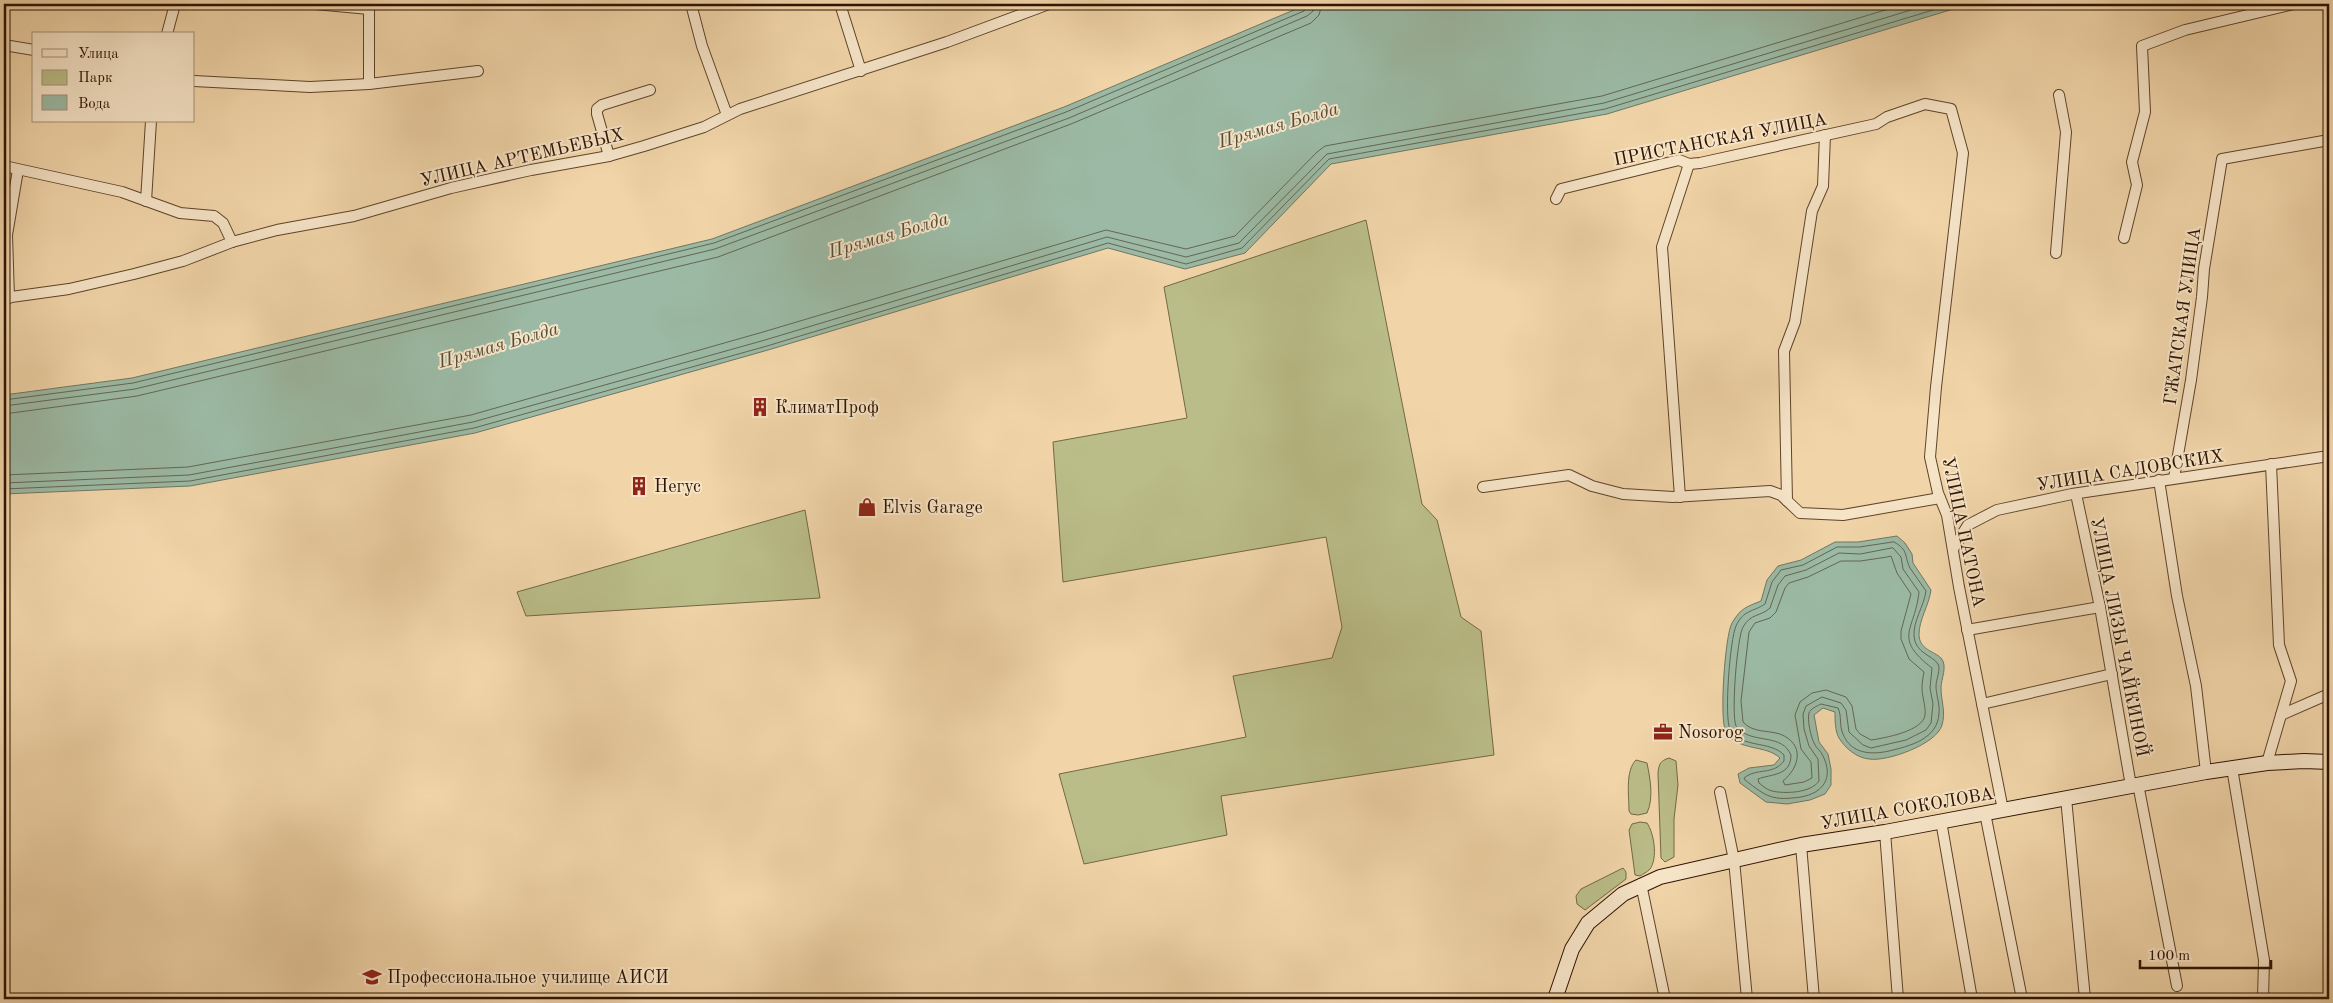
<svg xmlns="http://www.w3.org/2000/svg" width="2333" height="1003" font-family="'Old Standard TT',serif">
<rect width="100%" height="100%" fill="#f1d5a9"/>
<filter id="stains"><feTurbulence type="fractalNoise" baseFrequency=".004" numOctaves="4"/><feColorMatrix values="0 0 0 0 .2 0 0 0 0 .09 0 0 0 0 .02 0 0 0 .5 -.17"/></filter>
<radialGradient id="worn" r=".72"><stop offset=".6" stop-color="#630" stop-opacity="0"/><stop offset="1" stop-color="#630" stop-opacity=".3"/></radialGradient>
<g fill="#babd88" stroke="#746844">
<path d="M1366 220 1422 504 1437 520 1461 617 1481 631 1494 755 1221 796 1227 835 1084 864 1059 774 1246 737 1233 676 1332 658 1342 627 1326 537 1063 582 1053 442 1187 418 1164 287Z"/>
<path d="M805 510 820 598 526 616 517 592Z"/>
<path d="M1669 758 1676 761 1678 785 1674 819V857L1665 862 1661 858 1658 773C1659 764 1660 761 1669 758Z"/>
<path d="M1636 760 1647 763C1650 778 1654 798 1647 813L1638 815 1631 814 1629 811C1629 796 1625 771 1636 760Z"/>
<path d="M1640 822 1647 823C1654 833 1658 858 1650 869 1647 872 1643 874 1640 876L1635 875 1629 830 1632 824Z"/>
<path d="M1623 868 1626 872V879L1585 910 1577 904 1576 896 1581 889Z"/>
</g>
<g fill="#9bb9a4" stroke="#6f7762">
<path d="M1308 4H1970L1607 114 1331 164 1245 253 1185 269 1108 248 768 350 475 433 190 486 4 494V395L132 378 712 239 1064 107Z"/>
<path d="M1897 536 1905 543 1912 554 1913 563 1931 590C1929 605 1919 620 1919 634 1919 650 1934 651 1941 658 1948 666 1941 679 1941 688 1941 701 1946 712 1942 725 1937 744 1887 762 1869 759 1857 758 1845 748 1839 738 1835 731 1835 720 1835 712L1823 708 1814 715 1819 742 1828 754 1831 769V785L1825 794 1810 800 1787 804 1766 802 1740 783 1738 774 1749 768 1774 765 1780 758C1765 744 1739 752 1726 732 1719 721 1725 635 1732 623 1741 608 1746 607 1761 601L1767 580 1778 566 1801 560 1835 542H1858Z"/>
</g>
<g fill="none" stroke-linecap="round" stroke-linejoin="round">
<g stroke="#646652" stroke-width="1">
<path d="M4 400 133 383 714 243 1066 112 1304 11 1308 4"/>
<path d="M4 406 135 389 715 249 1069 118 1307 16 1313 11 1314 4"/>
<path d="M4 414 137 396 718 257 1071 124 1311 23 1319 15 1322 4"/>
<path d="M4 475 188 467 471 415 763 332 1106 230 1186 249 1235 236 1317 152 1325 146 1602 96 1905 4"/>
<path d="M4 483 189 475 473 422 765 340 1107 237 1186 257 1239 243 1327 154 1604 103 1931 4"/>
<path d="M4 489 190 481 474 428 767 346 1108 243 1186 264 1242 248 1329 159 1605 109 1953 4"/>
<path d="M1894 542C1909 550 1904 556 1910 568 1915 576 1921 583 1926 591 1924 606 1913 621 1914 636 1915 653 1932 655 1938 664 1941 669 1936 680 1936 686 1936 695 1940 704 1939 713 1938 739 1910 746 1889 751 1871 755 1851 754 1843 734 1839 726 1842 716 1838 708L1821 704C1817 706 1810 709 1809 713 1807 720 1811 737 1814 743 1816 748 1821 751 1823 756 1834 778 1823 793 1801 797 1772 801 1767 797 1745 780L1744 778C1758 767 1772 776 1784 761V755C1770 740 1741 749 1730 729 1724 717 1730 639 1736 626 1743 610 1753 612 1765 604L1772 582 1781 570 1803 565 1837 547H1859Z"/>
<path d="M1893 548 1901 557 1903 569 1919 592C1915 631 1892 637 1932 668L1930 688 1933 704 1931 723 1926 730 1906 740 1871 748 1863 745 1849 732 1846 710 1841 703 1822 697 1806 706 1803 714 1804 729 1809 746 1818 759 1819 781C1811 793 1785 794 1772 791 1767 790 1763 786 1759 783L1758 779C1771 774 1791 776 1791 755 1782 734 1756 743 1741 731 1741 731 1736 726 1736 726 1731 714 1737 638 1743 627 1751 613 1760 617 1770 608L1778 585 1785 576 1806 570 1839 553 1860 554Z"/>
<path d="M1887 557 1891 556 1897 573 1911 594 1901 631V639L1909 659 1924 672C1923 677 1922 683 1922 688 1922 697 1926 706 1925 715 1923 731 1885 738 1871 740L1860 734 1856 729 1852 706 1846 697 1826 690 1812 693 1800 702 1795 715 1801 749 1811 762 1812 778 1804 782 1785 785 1783 781C1800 767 1805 744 1780 734 1767 730 1753 733 1743 722L1741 701 1749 632 1755 623 1770 618 1776 612 1785 588 1789 583 1808 577 1841 561H1860Z"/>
</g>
<g stroke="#5f442a" stroke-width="12">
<g id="minor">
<path d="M315 4 369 9"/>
<path d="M691 4 702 46 727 115"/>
<path d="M840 4 861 71"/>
<path d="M167 34 175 4"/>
<path d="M4 45 34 50"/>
<path d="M194 81 310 87 369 84 478 71"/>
<path d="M369 84V4"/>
<path d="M609 156 597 114V109L602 105 650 90"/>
<path d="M4 166 122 192 180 213 214 216 223 223 232 242"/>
<path d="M1556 199 1561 189 1679 160 1689 164 1700 163 1876 124 1887 117 1925 104 1951 109 1963 153 1936 387 1930 457 1938 493 1947 515 1959 587 2003 810"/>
<path d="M146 201 151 121"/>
<path d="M2124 238 2137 185 2132 162 2145 112 2142 46 2185 30 2294 4"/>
<path d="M2056 253 2066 132 2059 95"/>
<path d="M4 298 69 289 134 274 183 261 232 242 277 230 354 216 451 188 531 170 609 156 644 146 704 127 740 109 947 42 1049 4"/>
<path d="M9 298 7 235 18 170"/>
<path d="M2174 478 2191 380 2202 297 2204 269 2222 159 2329 140"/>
<path d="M2159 480 2177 596 2196 686 2206 772"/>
<path d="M1483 487 1569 475 1592 486 1623 494 1673 497 1770 491 1781 495 1800 513 1843 515 1940 498"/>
<path d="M2076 494 2100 607 2131 786"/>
<path d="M1680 497 1662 247 1689 164"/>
<path d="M1787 501 1784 351 1795 322 1812 211 1823 186 1825 135"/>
<path d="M1953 549 1968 525 1997 510 2072 494 2329 456"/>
<path d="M1967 630 2100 607"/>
<path d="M1982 704 2112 674"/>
<path d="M2281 715 2329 694"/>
<path d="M2267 763 2291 681 2279 645 2271 464"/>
<path d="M2232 768 2264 960 2263 999"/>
<path d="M2138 784 2177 986"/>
<path d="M1720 792 1734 860 1747 999"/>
<path d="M2066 798 2085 999"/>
<path d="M1985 813 2022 999"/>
<path d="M1941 821 1972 999"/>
<path d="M1885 832 1898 999"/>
<path d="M1801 845 1814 999"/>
<path d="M1641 884 1665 999"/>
</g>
</g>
<g stroke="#2e1300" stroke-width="16">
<path id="secondary" d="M1555 999 1572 949 1588 923 1623 894 1660 877 1801 845 1885 832 2206 772 2267 763 2304 761 2329 762"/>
</g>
<use href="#minor" stroke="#f6e4c7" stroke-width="10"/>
<use href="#secondary" stroke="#f6e4c7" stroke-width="14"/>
</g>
<defs>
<g id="building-bare" transform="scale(1.5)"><path d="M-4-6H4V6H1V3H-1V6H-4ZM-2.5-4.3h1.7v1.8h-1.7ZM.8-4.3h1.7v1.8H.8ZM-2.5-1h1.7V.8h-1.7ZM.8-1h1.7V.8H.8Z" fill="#8f2418" stroke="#f6e4c7" stroke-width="2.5" paint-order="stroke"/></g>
<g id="shop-bare" transform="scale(1.5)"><path d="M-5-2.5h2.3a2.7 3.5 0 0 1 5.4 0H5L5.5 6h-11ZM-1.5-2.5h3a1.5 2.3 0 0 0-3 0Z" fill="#8f2418" stroke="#f6e4c7" stroke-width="2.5" paint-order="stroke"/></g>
<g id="office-bare" transform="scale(1.5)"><path d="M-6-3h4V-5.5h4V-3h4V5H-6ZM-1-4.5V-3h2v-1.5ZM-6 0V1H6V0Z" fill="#8f2418" stroke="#f6e4c7" stroke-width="2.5" paint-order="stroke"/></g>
<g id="university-bare" transform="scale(1.5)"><path d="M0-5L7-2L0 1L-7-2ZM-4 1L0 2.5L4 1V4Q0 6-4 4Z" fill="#8f2418" stroke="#f6e4c7" stroke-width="2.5" paint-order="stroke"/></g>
</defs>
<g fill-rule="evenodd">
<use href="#building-bare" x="760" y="407"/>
<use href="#building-bare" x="639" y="486"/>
<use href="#shop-bare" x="867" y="507"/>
<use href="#office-bare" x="1663" y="732"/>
<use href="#university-bare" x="372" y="977"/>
</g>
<g text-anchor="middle" stroke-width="4" stroke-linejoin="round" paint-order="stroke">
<g font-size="18" fill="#2e1300" stroke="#f6e4c7">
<text transform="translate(1720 139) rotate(-11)" y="6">ПРИСТАНСКАЯ УЛИЦА</text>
<text transform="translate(522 157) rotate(-13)" y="6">УЛИЦА АРТЕМЬЕВЫХ</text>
<text transform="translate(2182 316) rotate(-82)" y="6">ГЖАТСКАЯ УЛИЦА</text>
<text transform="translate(2130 470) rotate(-9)" y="6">УЛИЦА САДОВСКИХ</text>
<text transform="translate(1964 532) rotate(78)" y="6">УЛИЦА ПАТОНА</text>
<text transform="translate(2120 637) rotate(79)" y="6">УЛИЦА ЛИЗЫ ЧАЙКИНОЙ</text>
<text transform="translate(1907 808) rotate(-10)" y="6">УЛИЦА СОКОЛОВА</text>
</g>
<g font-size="18" fill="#2e1300" stroke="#f6e4c7" text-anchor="start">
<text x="775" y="413">КлиматПроф</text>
<text x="654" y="492">Негус</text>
<text x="882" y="513">Elvis Garage</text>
<text x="1678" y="738">Nosorog</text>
<text x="387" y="983">Профессиональное училище АИСИ</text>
</g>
<g font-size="19" font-style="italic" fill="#544d39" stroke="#f6e4c7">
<text transform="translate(1278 124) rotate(-16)" y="7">Прямая Болда</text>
<text transform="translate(888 234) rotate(-16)" y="7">Прямая Болда</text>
<text transform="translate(498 344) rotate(-16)" y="7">Прямая Болда</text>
</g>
</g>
<rect width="2333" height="1003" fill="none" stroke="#f1d5a9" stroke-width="20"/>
<rect x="5" y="5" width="2323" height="993" fill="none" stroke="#2e1300" stroke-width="2.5"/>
<rect x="10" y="10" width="2313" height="983" fill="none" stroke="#2e1300"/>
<rect x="32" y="32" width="162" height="90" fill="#f6e4c7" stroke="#a69077"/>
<rect x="42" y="49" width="25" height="8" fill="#f6e4c7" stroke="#a69077"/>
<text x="78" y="58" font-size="15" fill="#2e1300">Улица</text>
<rect x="42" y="70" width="25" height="15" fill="#babd88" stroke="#a69077"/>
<text x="78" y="82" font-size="15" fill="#2e1300">Парк</text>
<rect x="42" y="95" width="25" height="15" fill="#9bb9a4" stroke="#a69077"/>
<text x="78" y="108" font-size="15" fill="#2e1300">Вода</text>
<path d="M2140 960v8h131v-8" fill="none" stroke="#2e1300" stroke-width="2.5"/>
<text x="2148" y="960" font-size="15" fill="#2e1300" stroke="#f6e4c7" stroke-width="4" paint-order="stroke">100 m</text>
<rect width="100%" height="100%" filter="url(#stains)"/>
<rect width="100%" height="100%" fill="url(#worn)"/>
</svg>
